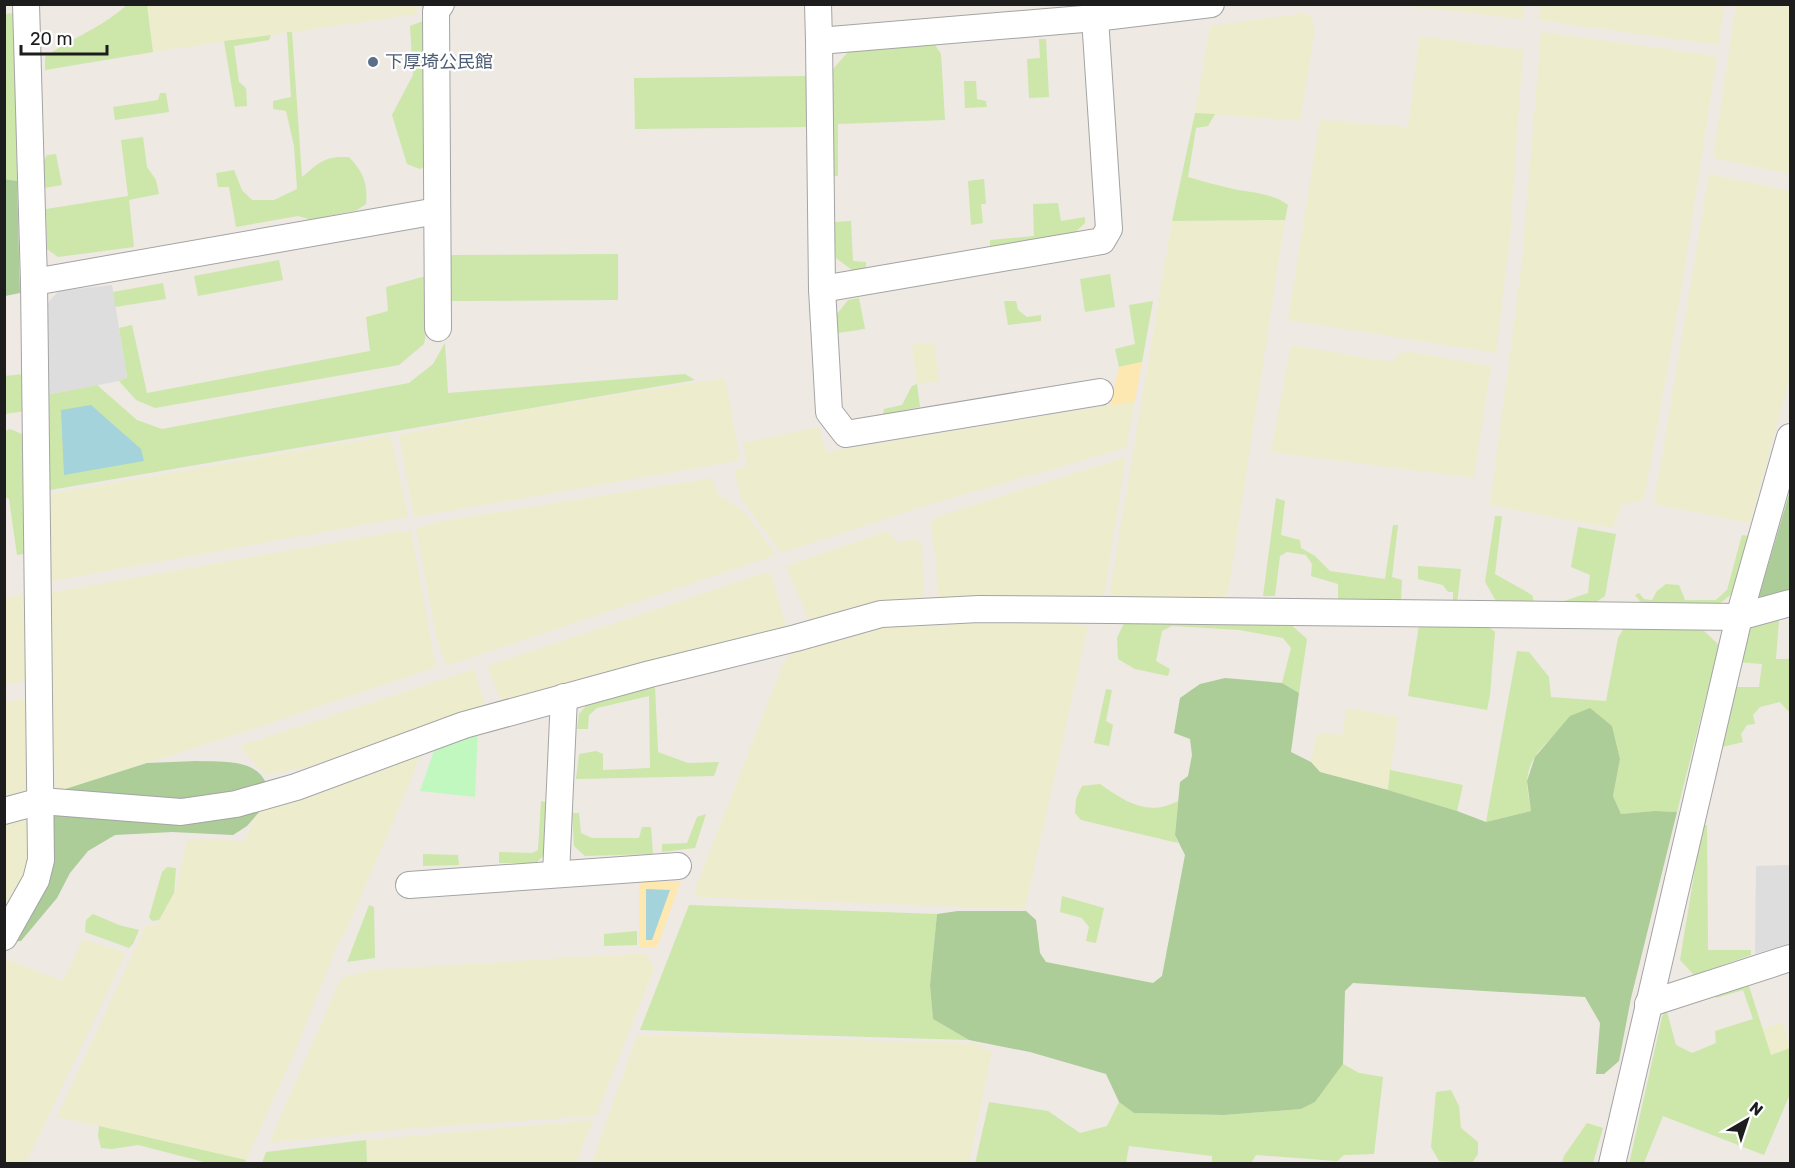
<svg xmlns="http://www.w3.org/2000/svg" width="1795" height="1168" font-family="Rubik,'Noto Sans JP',sans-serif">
<rect width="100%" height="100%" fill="#eee9e3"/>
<g fill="#ededce">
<path d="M417 5V14L153 52 147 5Z"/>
<path d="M1398 5 1524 4V5L1523 19Z"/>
<path d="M1540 5V4L1724 5 1718 45 1538 20Z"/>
<path d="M1736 5H1790V174L1713 158Z"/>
<path d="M1306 13 1314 21V35L1300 121 1195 113 1210 26Z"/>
<path d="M1541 32 1717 56 1680 298 1644 500 1623 504 1612 528 1490 505 1521 270Z"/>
<path d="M1420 36 1523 50 1510 238 1496 353 1288 320 1320 120 1408 127Z"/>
<path d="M1709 174 1790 191V377L1750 523 1654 504Z"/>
<path d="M1285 220 1228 592 1221 599 1108 602 1172 221Z"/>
<path d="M934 342 939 381 917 384 912 345Z"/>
<path d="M1291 345 1392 362 1401 353 1411 352 1491 366 1474 478 1271 452Z"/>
<path d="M725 378 740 459 736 461 414 517 399 435 522 410Z"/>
<path d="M1135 401 1126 448 931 504 781 553 741 499 734 471 747 465 743 443 819 427 826 452Z"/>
<path d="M391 435 408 517 51 581 50 494Z"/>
<path d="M1126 457 1103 602 938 599 936 561 930 522 936 517Z"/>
<path d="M712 478 719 496 731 502 746 514 776 555 446 666 437 639 416 529 437 522Z"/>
<path d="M399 531H411L436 667 250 730 59 791 55 788 49 593Z"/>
<path d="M888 531 897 543 916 539 922 545 924 600 863 605 809 620 786 566Z"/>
<path d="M761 574H771L786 625 783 632 501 701 487 666Z"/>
<path d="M25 594V681L5 684V598Z"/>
<path d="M1022 618 1088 626 1025 909 699 897 694 892 783 664 794 650 898 624Z"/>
<path d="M474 669 485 704 309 767 265 775 240 746Z"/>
<path d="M26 698 29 788 5 797V702Z"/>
<path d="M1347 708 1398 717 1388 790 1320 772 1311 762 1317 733 1342 735Z"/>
<path d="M421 753 413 775 346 931 339 941 294 1054 246 1160 57 1117 146 925H157L174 893 188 839H216L244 842 255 817 265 808 306 797 336 782Z"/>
<path d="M30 816 29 862 17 892 5 915V825Z"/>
<path d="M83 939 126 953 26 1163H5V959L63 981Z"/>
<path d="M647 953 654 969 596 1116 415 1128 269 1143 341 978 371 970Z"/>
<path d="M1783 1022 1790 1048 1771 1055 1762 1029Z"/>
<path d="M637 1035 974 1043 992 1052 969 1163H592Z"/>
<path d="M593 1120 576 1163H367L366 1140Z"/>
</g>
<g fill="#cce7a9">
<path d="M128 4 147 5 153 52 45 70V57C73 37 102 28 128 4Z"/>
<path d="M14 13 17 181 5 179 4 14Z"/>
<path d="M423 21 432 30V162L420 169 407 164 392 115 413 75 410 26Z"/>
<path d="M287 32H292L302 177C320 162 324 156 349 157 363 172 368 183 366 204L357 210 312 220 298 216 236 227 229 187H218L216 173 234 170 242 190 252 200H274L297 189 294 146 286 111 273 109V101L291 97Z"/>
<path d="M271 35 269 40 234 46 239 82 246 88 247 106 235 107 224 41Z"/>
<path d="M1039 39H1046L1049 97 1029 98 1027 59 1040 58Z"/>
<path d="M935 45 941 54 945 120 838 124V176H833V69L848 52Z"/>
<path d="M809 76 810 127 635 129 634 78Z"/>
<path d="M964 81H976L977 99 986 101 987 107 965 108Z"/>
<path d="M160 93H166L169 112 115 120 113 107 158 100Z"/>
<path d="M1195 113 1215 114 1208 126 1196 128 1188 177C1202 181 1216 185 1229 188 1249 193 1271 192 1288 205L1285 220 1172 221Z"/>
<path d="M143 137 147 167 156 180 159 194 129 200 134 247 58 257 47 249 46 209 128 196 121 140Z"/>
<path d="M56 154 62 185 44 188 43 163 47 155Z"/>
<path d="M984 179 986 204H981L983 223 971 225 968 181Z"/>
<path d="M1058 203 1061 221 1085 217V223L1071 236 990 250V240L1034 236 1033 204Z"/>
<path d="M851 221 853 261 866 262V269L852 270 836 258 834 222Z"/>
<path d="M618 254V300L449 301V255Z"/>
<path d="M279 260 283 280 198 296 194 276Z"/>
<path d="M1110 274 1115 307 1085 312 1080 279Z"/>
<path d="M426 276 428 325 424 344 399 365 155 408 136 400 119 381 127 377 119 328 132 325 147 393 370 351 366 317 388 311 386 287Z"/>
<path d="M163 283 166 299 115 307 113 292Z"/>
<path d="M859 298 865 329 838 333 837 314 848 300Z"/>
<path d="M1004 301H1016L1018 310 1027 317 1041 315V321L1008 325Z"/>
<path d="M1153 301 1142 362 1119 367 1115 349 1135 344 1129 305Z"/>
<path d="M445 343 448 393 685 374 695 380 50 490 45 395 97 385 137 420 162 429 409 383 433 364Z"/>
<path d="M24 374 26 411 5 414 4 376Z"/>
<path d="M917 384 920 407 883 414 884 409 902 405 912 386Z"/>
<path d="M10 429 22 434 28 451 30 553 17 555 9 499 5 497V431Z"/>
<path d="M1276 498 1285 501 1281 535 1300 540 1301 548 1315 556 1330 571 1385 579 1393 525H1398L1392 577 1402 580 1401 601 1338 599V584L1311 576 1312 564 1306 555 1287 552 1280 556 1275 596H1263Z"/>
<path d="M1495 516H1502L1495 574C1508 582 1520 587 1533 596V605L1496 601 1485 582Z"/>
<path d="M1578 527 1616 534 1605 596 1590 606H1562L1564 601 1588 593 1590 575 1571 567Z"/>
<path d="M1742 535 1748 536 1733 593 1718 605H1643L1635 595 1639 593 1644 599 1652 600 1657 591 1666 584 1679 585 1685 600H1716L1727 590Z"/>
<path d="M1418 566 1461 569 1457 604 1453 603V592H1448L1443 585 1418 579Z"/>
<path d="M1783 615 1779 620 1776 659H1790V711H1788L1780 702 1760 707 1753 715 1755 724 1747 725 1741 734 1743 742 1718 748 1733 687H1759L1762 664 1737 662 1744 628Z"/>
<path d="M1125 621 1289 623 1307 639 1299 693 1282 683 1291 648 1283 638 1240 630 1172 626 1162 631 1156 661 1170 669 1168 676 1135 669 1118 659 1117 638Z"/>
<path d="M1419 625 1487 626 1495 632 1490 695 1487 710 1408 696Z"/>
<path d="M1624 628 1703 630 1719 645 1677 812 1655 811 1621 814 1613 796 1620 759 1612 726 1590 709C1566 727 1528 748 1527 782 1527 791 1530 802 1531 811L1486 822 1517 651 1529 652 1549 677 1551 697 1606 701 1618 638Z"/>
<path d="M655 686 658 752 688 763 719 762 714 776 576 779 579 754 596 751 603 754V770L650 768 649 696 597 708 589 715 588 729H577L579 714 589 702Z"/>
<path d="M1106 689 1112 690 1106 721 1113 725 1109 746 1094 743Z"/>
<path d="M1390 770 1463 785 1457 811 1388 790Z"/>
<path d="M1100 784C1126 802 1147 817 1178 801L1175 835 1178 843 1081 820 1075 813 1076 799 1082 786Z"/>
<path d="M541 801 546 802 544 855 536 863H499V852L532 853 538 850Z"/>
<path d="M572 813H579L581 833 592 838H639L642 827H651L653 854 585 856 574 846Z"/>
<path d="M706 814 695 848 662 852V844L687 843 697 817Z"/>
<path d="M1707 825 1708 950H1751V955L1694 975 1680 960 1702 826Z"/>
<path d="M423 854 458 855 459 865 423 866Z"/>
<path d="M167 867 176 868 174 893 159 920 152 921 149 917 162 872Z"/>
<path d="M1062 896 1104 908 1096 943 1086 941 1089 927 1082 918 1060 912Z"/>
<path d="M369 905 374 907 375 958 347 962Z"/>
<path d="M689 905 937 914 930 985 933 1019 969 1040 640 1030Z"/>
<path d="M93 914 119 925 139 930 133 944 129 948 85 932 86 920Z"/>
<path d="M637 931V945L604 946V934Z"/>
<path d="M1748 983 1771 1055 1790 1048V1094L1764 1155 1663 1116 1644 1163 1629 1164 1663 1013 1667 1012 1676 1045 1692 1053 1716 1043 1715 1031 1753 1019 1743 990 1716 998 1715 992Z"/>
<path d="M1343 1064 1359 1073 1383 1077 1374 1154 1344 1155 1337 1161 1256 1155 1251 1163 1212 1164V1156L1129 1146 1126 1163 975 1164 989 1102 1048 1111 1080 1133 1107 1126 1119 1102 1134 1113 1224 1115 1301 1109 1315 1102Z"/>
<path d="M1451 1090 1459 1106 1461 1128 1478 1142V1154L1472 1163 1439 1161 1431 1147 1436 1092Z"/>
<path d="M1587 1123 1603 1128 1593 1163H1562L1564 1156Z"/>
<path d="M99 1126 246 1160 244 1163H208L138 1145 112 1149 101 1148 98 1136Z"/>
<path d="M366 1140 367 1163H262L266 1152Z"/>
</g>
<g fill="#accc98">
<path d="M4 179 17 181 20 293 5 296Z"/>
<path d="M1790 491V598L1764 606 1759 596Z"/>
<path d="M1225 678 1282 683 1299 693 1291 752 1311 762 1320 772 1388 790 1457 811 1486 822 1531 811 1527 781 1535 757 1570 716 1590 708 1612 726 1620 759 1613 796 1621 814 1655 811 1677 812 1631 998 1619 1061 1604 1074H1596L1600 1023 1585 997 1353 983 1345 991 1343 1064 1315 1102 1301 1109 1224 1115 1134 1113 1119 1102 1106 1074 1030 1052 969 1040 933 1019 930 985 937 914 958 911H1026L1036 920 1040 953 1046 962 1153 983 1162 976 1185 855 1175 835 1180 782 1188 776 1192 755 1190 739 1174 733 1180 698 1200 684Z"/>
<path d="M197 761C220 762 255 758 266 783 268 788 268 797 268 802L247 826 233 835 172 832 115 835 88 851 70 873 57 898 21 941 9 942 46 809 59 791 147 763Z"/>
</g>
<g fill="#fde8b1">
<path d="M1142 362 1135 401 1110 406 1119 367Z"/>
<path d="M681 881 657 947 639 948V882Z"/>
</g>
<path fill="#c0f8c0" d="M478 728 475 797 420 791 434 751 445 740Z"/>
<g fill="#ddd">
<path d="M112 285 127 377 119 381 45 395 43 311 50 300 59 291Z"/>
<path d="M1790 865V943L1755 954 1756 866Z"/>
</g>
<g fill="#a4d3db">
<path d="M91 405 141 449 144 461 64 475 61 410Z"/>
<path d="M646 889 670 890 652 940H646Z"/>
</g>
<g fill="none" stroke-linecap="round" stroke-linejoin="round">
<g stroke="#a4a4a4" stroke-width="28">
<g id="street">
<path d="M818 4 819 41 1095 18 1211 4"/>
<path d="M819 41 822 289 829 412 846 434 1100 392"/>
<path d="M34 282 437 211"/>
<path d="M822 289 1102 241 1109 229 1095 18"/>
<path d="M438 328 436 11 441 4"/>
<path d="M4 811 41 801 181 812 236 804 296 787 464 725 650 674 796 638 881 614 979 609 1112 610 1739 617 1790 603"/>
<path d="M556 874 564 697"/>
<path d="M409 885 678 866"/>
<path d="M4 937 36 880 41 860 34 282 26 4"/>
<path d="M1648 1004 1790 958"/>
<path d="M1612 1164 1739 617 1790 437"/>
</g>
</g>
<use href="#street" stroke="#fff" stroke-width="26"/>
</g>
<circle fill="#5c6f8a" stroke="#fff" stroke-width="2" cx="373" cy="62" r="6"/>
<g text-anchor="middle" stroke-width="4.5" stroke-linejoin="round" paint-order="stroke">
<g font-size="18" fill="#4e5e75" stroke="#fff" text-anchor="start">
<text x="385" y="68">下厚埼公民館</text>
</g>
</g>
<rect width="1795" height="1168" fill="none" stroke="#1d1d1d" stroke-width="12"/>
<g transform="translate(1747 1120) rotate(39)" stroke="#ffffff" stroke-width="4.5" paint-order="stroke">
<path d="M0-4.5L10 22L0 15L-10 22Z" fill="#1d1d1d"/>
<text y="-9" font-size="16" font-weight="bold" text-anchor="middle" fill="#1d1d1d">N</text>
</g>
<path d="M21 45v9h86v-9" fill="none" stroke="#1d1d1d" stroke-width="3"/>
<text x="30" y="45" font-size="18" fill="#1d1d1d" stroke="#ffffff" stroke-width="4.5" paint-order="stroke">20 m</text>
</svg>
